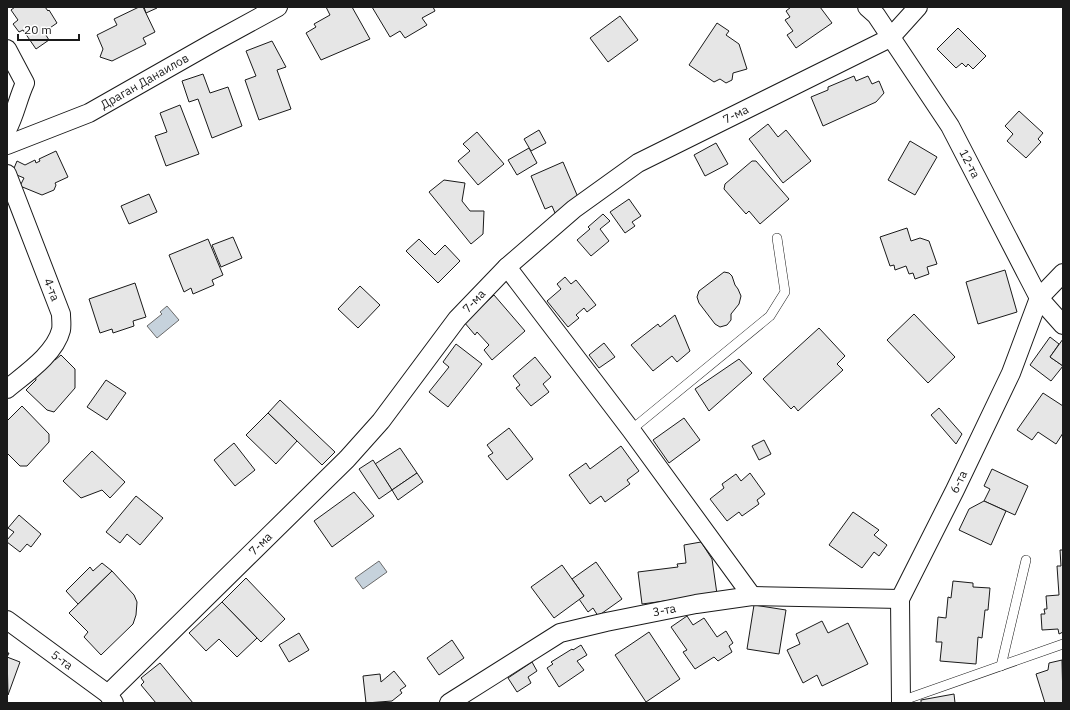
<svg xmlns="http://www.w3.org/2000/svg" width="1070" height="710" font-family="'IBM Plex Sans',sans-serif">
<rect width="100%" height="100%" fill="#fff"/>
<g fill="#c6d2dc" stroke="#6a6a6a">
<path d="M167 306 179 320 157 338 147 326 162 314 160 312Z"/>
<path d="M379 561 387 572 363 589 355 578Z"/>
</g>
<g fill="#e6e6e6" stroke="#1a1a1a">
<path d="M15 7H45L48 11 49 10 57 23 44 32 49 40 36 49 23 30 19 32 13 24 18 20 11 10Z"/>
<path d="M139 7H143L155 32 143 38 146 44 112 61 100 57 103 49 97 35 117 25 114 19Z"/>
<path d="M144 7H156L157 8 146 13Z"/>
<path d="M326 7H352L370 39 321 60 306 33 316 27 314 24 330 15Z"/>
<path d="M372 7H433L435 11 422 18 427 25 405 38 400 31 390 37Z"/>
<path d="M791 7H820L832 23 796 48 787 35 793 31 785 20 790 17 786 11Z"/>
<path d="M620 16 638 40 608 62 590 38Z"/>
<path d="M717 23 729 31 726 35 739 44 747 69 733 73 732 80 726 83 720 79 714 82 689 65Z"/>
<path d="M958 28 986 56 973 69 968 64 966 67 962 63 956 68 937 49Z"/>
<path d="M272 41 286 67 277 70 291 109 259 120 245 80 256 76 246 51Z"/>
<path d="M203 74 210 93 228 87 242 126 212 138 198 99 189 102 182 81Z"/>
<path d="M854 76 856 81 868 76 872 84 879 81 884 93 876 102 823 126 811 97 828 90V87Z"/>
<path d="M180 105 199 154 166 166 155 136 167 132 160 113Z"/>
<path d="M1019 111 1043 133 1038 139 1041 142 1026 158 1007 141 1013 134 1005 126Z"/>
<path d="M768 124 778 137 786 130 811 161 783 183 749 139Z"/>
<path d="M539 130 546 143 531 151 524 139Z"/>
<path d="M477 132 504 164 478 185 458 161 470 151 463 144Z"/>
<path d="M910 141 937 157 915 195 888 180Z"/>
<path d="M716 143 728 164 705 176 694 155Z"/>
<path d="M529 148 537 163 517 175 508 160Z"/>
<path d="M56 151 68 177 55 183 56 185 54 190 42 195 20 186 24 178 12 173 17 161 25 165 35 160 36 163 40 161 39 159Z"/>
<path d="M752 161H756L789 199 760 224 749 211 746 214 724 189 725 184Z"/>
<path d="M563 162 580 202 555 213 552 206 545 209 531 176Z"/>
<path d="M444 180 465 183 462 201 470 211H484L483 234 471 244 429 192Z"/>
<path d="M149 194 157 212 129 224 121 206Z"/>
<path d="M629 199 641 216 632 222 635 226 625 233 610 212Z"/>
<path d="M603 214 610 221 600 229 609 241 591 256 577 240 590 229 588 227Z"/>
<path d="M907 228 911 241 920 238 929 241 937 264 927 267 929 274 915 279 913 273 909 274 906 266 895 270 894 265 890 266 880 237Z"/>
<path d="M233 237 242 258 221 267 212 245Z"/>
<path d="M208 239 223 275 212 280 214 285 193 294 191 288 184 292 169 255Z"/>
<path d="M419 239 435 255 445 245 460 261 438 283 406 251Z"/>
<path d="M1005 270 1017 312 978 324 966 282Z"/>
<path d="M724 272 729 273 732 276 735 285 738 289 741 296 739 304 731 314V320L727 325 720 327 715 324 699 303 697 297 699 291Z"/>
<path d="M565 277 571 284 576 280 596 305 587 312 584 308 576 315 579 318 568 327 547 301 561 289 557 284Z"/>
<path d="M135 283 146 317 133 321 134 326 113 333 112 329 100 333 89 299Z"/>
<path d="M360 286 380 305 358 328 338 309Z"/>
<path d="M494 295 525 331 492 360 484 350 489 345 477 332 475 335 464 322Z"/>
<path d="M914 314 955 357 928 383 887 340Z"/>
<path d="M675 315 690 351 677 362 672 356 653 371 631 345 658 324 660 327Z"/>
<path d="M819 328 845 356 837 364 843 370 798 411 794 406 791 409 763 379Z"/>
<path d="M1050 337 1059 344 1050 357 1063 366 1051 381 1030 365Z"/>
<path d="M1063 339V366L1050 357Z"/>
<path d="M604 343 615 357 599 368 589 355Z"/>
<path d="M456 344 482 364 448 407 429 392 449 367 443 362Z"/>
<path d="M61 355 75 369V388L54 412 47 410 26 390 36 380 35 374 52 357 55 360Z"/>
<path d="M535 357 551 377 543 384 549 392 531 406 516 388 520 385 513 376Z"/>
<path d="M739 359 752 373 709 411 695 389Z"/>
<path d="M106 380 126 393 107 420 87 407Z"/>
<path d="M1043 393 1063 406V433L1056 444 1038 432 1032 440 1017 430Z"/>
<path d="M280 400 335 452 322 465 268 413Z"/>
<path d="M22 406 49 434V442L27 466H20L7 453V421Z"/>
<path d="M939 408 962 434 956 444 931 415Z"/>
<path d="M268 413 297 441 276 464 246 435Z"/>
<path d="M684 418 700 440 669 463 653 440Z"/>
<path d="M509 428 533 459 507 480 488 456 493 453 487 445Z"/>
<path d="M764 440 771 454 759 460 752 446Z"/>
<path d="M234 443 255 470 235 486 214 460Z"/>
<path d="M621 446 639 471 627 480 630 484 605 502 601 496 590 504 569 475 586 463 590 469Z"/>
<path d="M400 448 417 473 392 490 375 464Z"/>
<path d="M92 451 125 482 110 498 102 490 81 498 63 481Z"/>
<path d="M373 460 392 490 379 499 359 469Z"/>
<path d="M992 469 1028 486 1015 515 984 501 990 489 984 486Z"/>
<path d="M417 473 423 482 398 500 392 490Z"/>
<path d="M750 473 765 494 757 500 759 504 742 516 739 512 727 521 710 499 724 488 722 484 736 474 741 481Z"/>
<path d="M354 492 374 516 332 547 314 521Z"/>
<path d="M136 496 163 518 140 545 127 534 120 543 106 532Z"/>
<path d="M984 501 1006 511 991 545 959 530 969 509Z"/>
<path d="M853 512 879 530 874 535 887 545 879 556 874 552 862 568 829 545Z"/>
<path d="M19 515 41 534 31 547 27 544 20 552 7 542V540L14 532 8 528Z"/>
<path d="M701 542 712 559 717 594 642 604 638 572 678 567 677 564 686 563 684 545Z"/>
<path d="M1060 550H1063V632L1059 634 1058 629 1042 630 1041 614H1045L1044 609H1047L1046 596 1059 595 1057 566H1061Z"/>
<path d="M596 562 622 599 598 616 593 608 588 612 579 599 584 596 572 579Z"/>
<path d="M102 563 112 571 78 604 66 591 90 567 93 571Z"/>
<path d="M562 565 584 596 554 618 531 587Z"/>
<path d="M112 571 134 595 137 602 136 615 133 624 101 655 84 637 88 632 69 613Z"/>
<path d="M246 578 285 619 261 642 222 602Z"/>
<path d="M953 581 973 583V587L990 588 988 610H985L982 638 978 637 976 664 940 661 942 642H936L938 617 946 618 948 597 951 598Z"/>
<path d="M222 602 257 638 237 657 219 639 206 651 189 633Z"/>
<path d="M754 605 786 610 779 654 747 649Z"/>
<path d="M687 616 693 625 704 618 717 637 726 631 733 643 729 646 732 652 718 661 714 657 695 669 683 652 687 650 671 627Z"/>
<path d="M822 621 828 633 848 623 868 664 822 686 817 675 803 683 787 650 800 644 796 634Z"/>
<path d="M649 632 680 679 646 702 615 655Z"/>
<path d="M299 633 309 650 289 662 279 645Z"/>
<path d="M452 640 464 658 439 675 427 658Z"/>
<path d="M581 645 587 655 577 661 584 670 559 687 547 668 553 664 551 662 572 649 573 650Z"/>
<path d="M7 653H9L7 657 20 662 8 695Z"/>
<path d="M1062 660 1063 703H1045L1036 674 1048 670 1049 663Z"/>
<path d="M532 662 537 671 528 677 531 683 517 692 508 678Z"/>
<path d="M160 663 193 703H156L141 685 144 682 141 678Z"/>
<path d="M394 671 406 686 400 690 402 693 392 701 366 703 363 676 380 674 381 682Z"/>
<path d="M954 694 955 703H921V700Z"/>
</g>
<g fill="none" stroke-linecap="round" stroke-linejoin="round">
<g stroke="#1a1a1a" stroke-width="10">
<g id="lane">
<path d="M631 430 770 316 785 292 777 238"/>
<path d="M1001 666 1026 560"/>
<path d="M901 701 1063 644"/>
</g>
</g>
<g stroke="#1a1a1a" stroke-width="20">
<g id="street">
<path id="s1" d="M867 7 876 15 950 126 1039 298 1063 325"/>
<path d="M7 49 25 83C18 98 15 115 7 130"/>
<path id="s2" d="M7 145 89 113 214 42 278 7"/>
<path id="s3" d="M7 174 61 314C61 319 62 325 61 330 55 354 25 374 7 389"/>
<path d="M507 267 631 430 752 596"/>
<path id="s4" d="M7 620 108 694 114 703"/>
<path id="s5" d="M108 694 347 459 381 421 457 319 507 267 574 209 638 163 890 38 918 7"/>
<path id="s6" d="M449 703 560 633 606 622 696 604 752 596 900 599"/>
<path id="s7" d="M901 703 900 599 955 490 1011 373 1039 298 1063 273"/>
</g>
</g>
<use href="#lane" stroke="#fff" stroke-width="9"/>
<use href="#street" stroke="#fff" stroke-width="18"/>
</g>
<g text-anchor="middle" stroke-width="3" stroke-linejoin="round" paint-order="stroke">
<g font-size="12" fill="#1a1a1a" stroke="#fff">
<text dy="4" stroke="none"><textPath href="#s2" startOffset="152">Драган Данаилов</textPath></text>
<text dy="4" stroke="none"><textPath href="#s5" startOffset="862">7-ма</textPath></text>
<text dy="4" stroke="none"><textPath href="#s1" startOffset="188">12-та</textPath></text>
<text dy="4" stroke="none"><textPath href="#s3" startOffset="124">4-та</textPath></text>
<text dy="4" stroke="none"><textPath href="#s5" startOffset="538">7-ма</textPath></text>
<text dy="4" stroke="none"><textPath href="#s7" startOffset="235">6-та</textPath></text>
<text dy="4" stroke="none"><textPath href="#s5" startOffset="214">7-ма</textPath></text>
<text dy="4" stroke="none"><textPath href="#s6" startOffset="238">3-та</textPath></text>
<text dy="4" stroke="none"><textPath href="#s4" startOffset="68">5-та</textPath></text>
</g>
</g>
<rect width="1070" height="710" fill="none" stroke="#1a1a1a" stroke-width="16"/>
<path d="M18 34v6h61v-6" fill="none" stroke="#1a1a1a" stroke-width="2"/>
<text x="24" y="34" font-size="12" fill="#1a1a1a" stroke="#ffffff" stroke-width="3" paint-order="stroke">20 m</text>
</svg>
